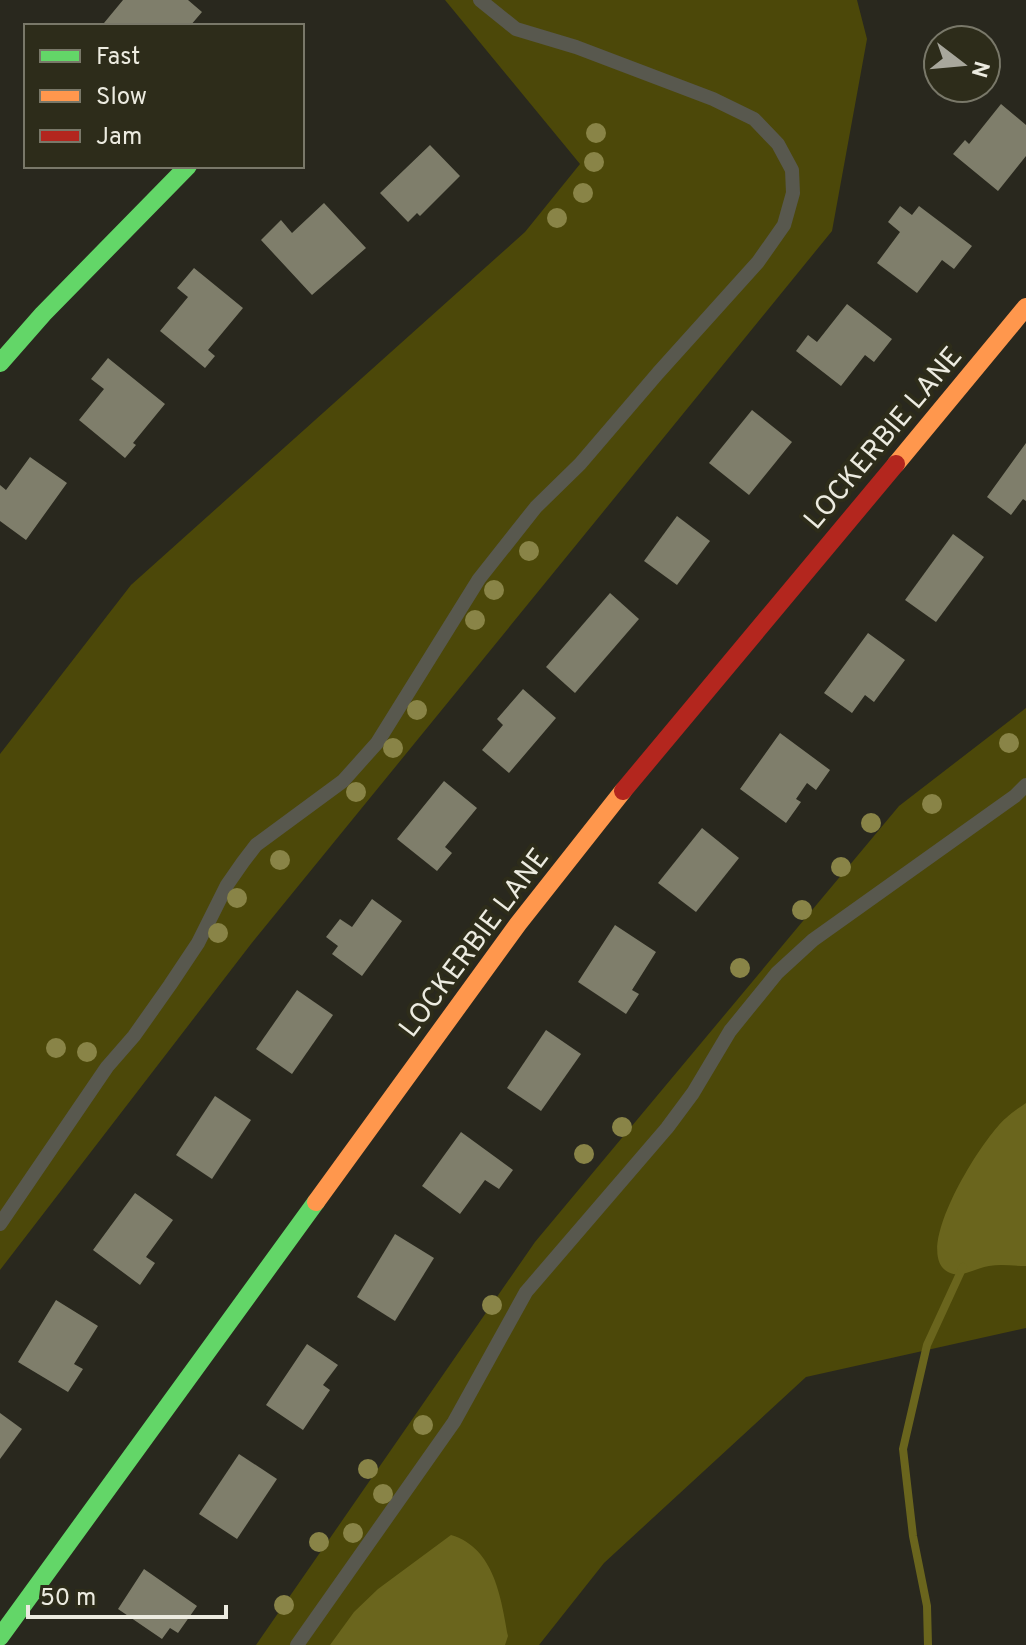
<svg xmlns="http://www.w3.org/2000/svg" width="1026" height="1645" font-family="Overpass,sans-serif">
<rect width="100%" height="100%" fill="#29281e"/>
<g fill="#4c4809">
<path d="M445 0H857L867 39 832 231 251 944 0 1270V754L131 585 525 232 580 164Z"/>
<path d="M1026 708V1328L806 1377 604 1563 539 1645H256L535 1242 899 806Z"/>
</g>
<g fill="#6a651d">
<path d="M1026 1103V1266C1014 1266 1001 1264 989 1266 976 1268 960 1279 948 1272 910 1252 983 1137 1006 1118 1012 1112 1019 1108 1026 1103Z"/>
<path d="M451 1535C495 1548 501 1599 508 1636L505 1645H330L354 1612 378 1589Z"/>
</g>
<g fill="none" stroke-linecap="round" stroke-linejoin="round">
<path stroke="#6a651d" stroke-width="8" d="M928 1645 927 1606 913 1536 903 1449 927 1345 963 1267"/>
</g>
<g fill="#7f7e6b">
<path d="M123 0H188L202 12 190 26H172L168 23 166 26H107L104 23Z"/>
<path d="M1001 104 1026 125V156L998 191 953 154 965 140 969 144Z"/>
<path d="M430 145 460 176 420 216 417 213 408 222 380 193Z"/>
<path d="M324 203 366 248 312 295 261 240 281 220 292 233Z"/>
<path d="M900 206 912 215 919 206 972 246 954 269 942 260 917 293 877 263 900 232 888 222Z"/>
<path d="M194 268 243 308 208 350 215 356 205 368 160 331 188 297 177 288Z"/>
<path d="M847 304 892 339 874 362 865 355 841 386 796 351 808 335 817 342Z"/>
<path d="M108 358 165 404 133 443 136 445 125 458 79 420 104 389 91 379Z"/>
<path d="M752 410 792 442 749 495 709 463Z"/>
<path d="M1026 443V501L1023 499 1011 515 987 497Z"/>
<path d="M30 457 67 483 26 540 0 521V485L6 490Z"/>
<path d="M677 516 710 541 677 585 644 561Z"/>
<path d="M953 534 984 557 936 622 905 600Z"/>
<path d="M610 593 639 619 575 693 546 667Z"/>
<path d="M868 633 905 660 874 702 865 695 852 713 824 693Z"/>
<path d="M523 689 556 718 509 773 482 750 503 725 497 719Z"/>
<path d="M780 733 830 770 816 790 807 783 796 799 801 802 786 823 740 789Z"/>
<path d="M444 781 477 808 445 847 452 853 437 871 397 839Z"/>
<path d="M702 828 739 858 696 912 658 883Z"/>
<path d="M372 899 402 921 362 976 332 954 338 946 326 937 340 919 352 927Z"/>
<path d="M615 925 656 952 632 990 639 994 626 1014 578 982Z"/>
<path d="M297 990 333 1015 292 1074 256 1049Z"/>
<path d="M546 1030 581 1054 541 1111 507 1088Z"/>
<path d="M215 1096 251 1120 212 1179 176 1155Z"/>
<path d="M461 1132 513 1170 499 1189 485 1180 460 1214 422 1186Z"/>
<path d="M135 1193 173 1220 146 1257 155 1263 140 1285 93 1250Z"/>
<path d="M395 1234 434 1258 395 1321 357 1297Z"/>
<path d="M56 1300 98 1326 74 1364 83 1369 68 1392 18 1362Z"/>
<path d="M307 1344 338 1365 323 1385 330 1390 303 1430 266 1405Z"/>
<path d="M0 1413 22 1429 0 1459Z"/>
<path d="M239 1454 277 1479 237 1539 199 1514Z"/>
<path d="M144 1569 197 1606 178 1633 170 1628 162 1639 118 1609Z"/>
</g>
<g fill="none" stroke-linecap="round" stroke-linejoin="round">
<g stroke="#58584e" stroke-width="14">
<path d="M0 1224 107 1067 134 1036 170 985 198 943 227 885 243 862 256 845 343 781 377 743 479 579 536 507 580 464 658 373 758 262 784 225 793 193 792 170 778 144 754 119 713 99 576 47 516 29 480 0"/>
<path d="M297 1645 454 1422 526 1292 667 1128 693 1093 730 1031 777 973 813 940 1015 796 1026 785"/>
</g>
<g stroke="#63d668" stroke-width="18">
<path d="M0 363 43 314 188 166"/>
<path d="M0 1637 316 1202"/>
</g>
<g stroke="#ff974d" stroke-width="18">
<path d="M896 464 1026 307"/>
<path d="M316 1202 518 924 623 791"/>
</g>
<path stroke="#b3261e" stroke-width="18" d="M623 791 896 464"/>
</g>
<g fill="#898447">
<circle cx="596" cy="133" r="10"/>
<circle cx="594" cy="162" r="10"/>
<circle cx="583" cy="193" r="10"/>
<circle cx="557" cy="218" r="10"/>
<circle cx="529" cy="551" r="10"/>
<circle cx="494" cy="590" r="10"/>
<circle cx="475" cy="620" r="10"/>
<circle cx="417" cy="710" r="10"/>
<circle cx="1009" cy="743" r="10"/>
<circle cx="393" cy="748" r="10"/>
<circle cx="356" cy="792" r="10"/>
<circle cx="932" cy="804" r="10"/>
<circle cx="871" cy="823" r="10"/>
<circle cx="280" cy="860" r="10"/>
<circle cx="841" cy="867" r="10"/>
<circle cx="237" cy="898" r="10"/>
<circle cx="802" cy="910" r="10"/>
<circle cx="218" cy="933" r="10"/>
<circle cx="740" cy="968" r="10"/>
<circle cx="56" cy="1048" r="10"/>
<circle cx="87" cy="1052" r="10"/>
<circle cx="622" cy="1127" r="10"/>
<circle cx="584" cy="1154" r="10"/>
<circle cx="492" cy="1305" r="10"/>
<circle cx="423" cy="1425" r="10"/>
<circle cx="368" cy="1469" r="10"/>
<circle cx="383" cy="1494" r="10"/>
<circle cx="353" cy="1533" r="10"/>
<circle cx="319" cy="1542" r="10"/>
<circle cx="284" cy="1605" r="10"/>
</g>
<g text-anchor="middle" stroke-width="8" stroke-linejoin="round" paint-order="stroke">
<g font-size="28" fill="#ecebe0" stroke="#2d2c1a">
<text transform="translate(882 437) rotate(-50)" y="10">LOCKERBIE LANE</text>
<text transform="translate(473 942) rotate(-53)" y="10">LOCKERBIE LANE</text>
</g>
</g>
<rect x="24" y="24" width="280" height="144" fill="#2d2c1a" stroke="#797869" stroke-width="2"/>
<rect x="40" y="50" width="40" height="12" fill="#63d668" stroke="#797869" stroke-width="2"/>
<text x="96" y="64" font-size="24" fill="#ecebe0">Fast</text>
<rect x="40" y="90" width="40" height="12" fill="#ff974d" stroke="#797869" stroke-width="2"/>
<text x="96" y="104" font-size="24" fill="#ecebe0">Slow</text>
<rect x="40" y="130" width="40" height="12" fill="#b3261e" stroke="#797869" stroke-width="2"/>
<text x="96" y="144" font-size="24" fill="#ecebe0">Jam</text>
<g transform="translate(962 64) rotate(106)"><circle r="38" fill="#2d2c1a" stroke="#797869" stroke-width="2"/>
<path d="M0-6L14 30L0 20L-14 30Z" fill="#a8a79c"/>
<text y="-12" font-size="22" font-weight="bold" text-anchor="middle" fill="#ecebe0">N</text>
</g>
<path d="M28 1605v12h198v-12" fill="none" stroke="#ecebe0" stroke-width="4"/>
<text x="40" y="1605" font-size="24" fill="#ecebe0" stroke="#2d2c1a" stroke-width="6" paint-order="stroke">50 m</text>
</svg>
